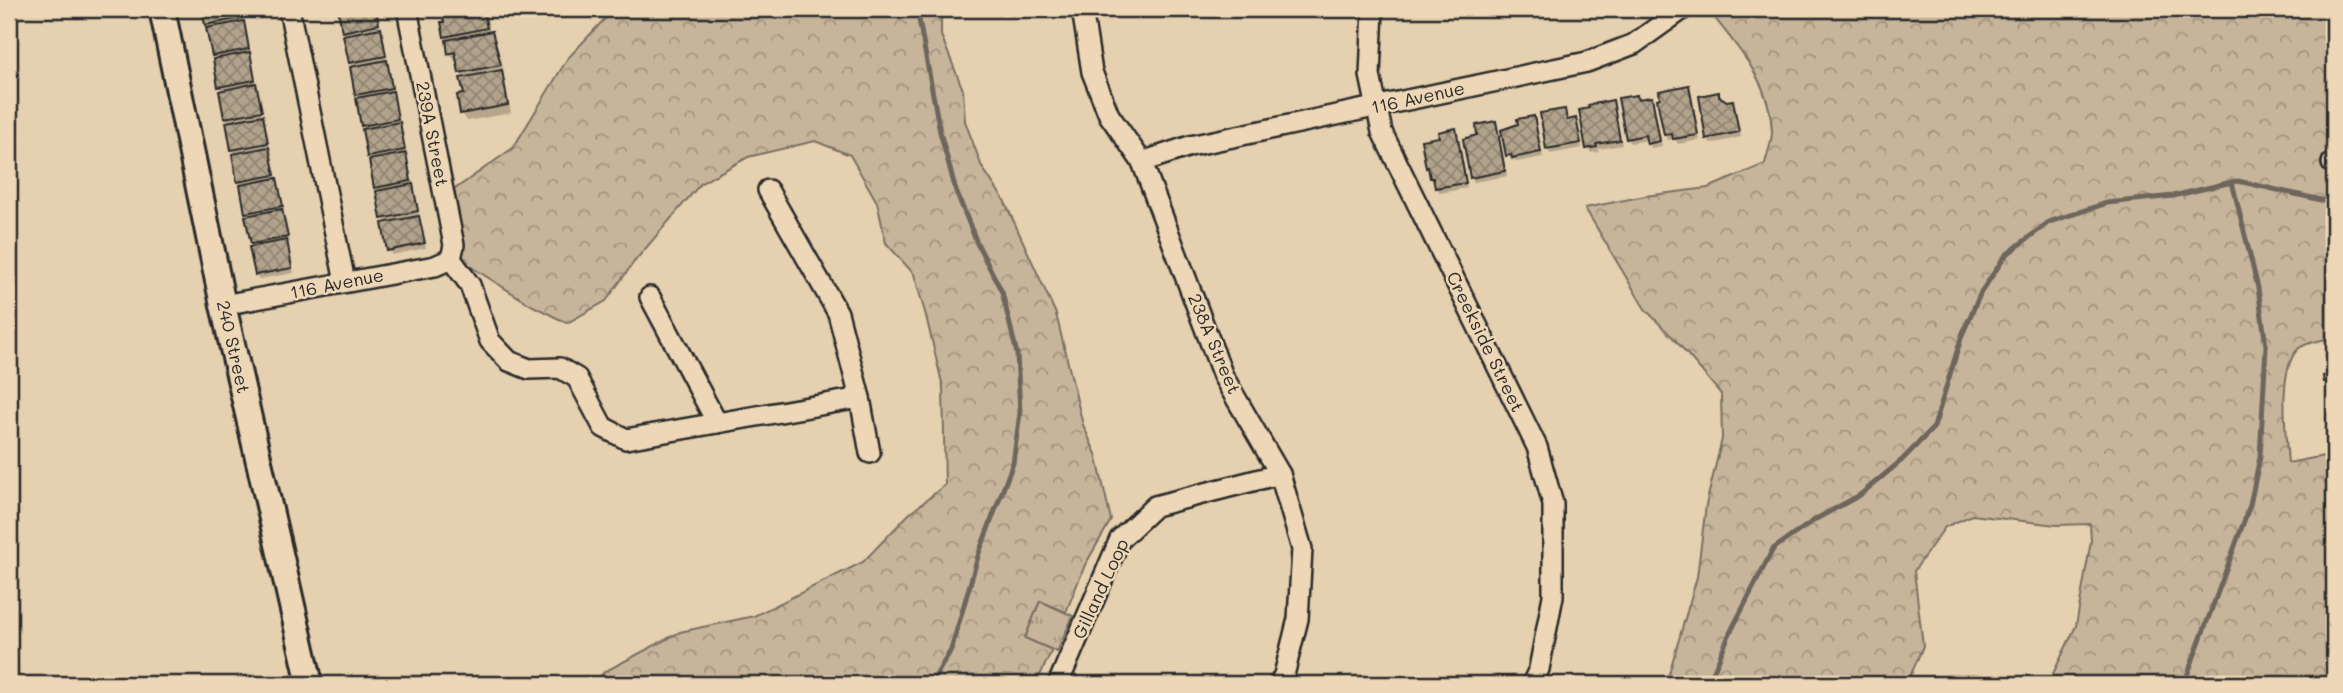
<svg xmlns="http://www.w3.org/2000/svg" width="2343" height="693" font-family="Mali,sans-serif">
<defs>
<pattern id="forest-crowns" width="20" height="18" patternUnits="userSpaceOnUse" patternTransform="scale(1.75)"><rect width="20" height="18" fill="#c7b59b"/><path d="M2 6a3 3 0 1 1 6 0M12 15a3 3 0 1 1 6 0" fill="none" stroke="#a2937f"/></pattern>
<pattern id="park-tufts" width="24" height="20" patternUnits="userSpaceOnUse" patternTransform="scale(1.75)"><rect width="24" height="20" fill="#c7b59b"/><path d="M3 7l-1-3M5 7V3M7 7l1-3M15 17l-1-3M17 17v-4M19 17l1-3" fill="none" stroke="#a2937f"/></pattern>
<pattern id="building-cross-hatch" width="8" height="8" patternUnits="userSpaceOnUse" patternTransform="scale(1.75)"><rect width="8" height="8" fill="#b1a28b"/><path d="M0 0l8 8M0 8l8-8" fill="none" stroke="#908472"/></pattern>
</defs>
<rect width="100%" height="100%" fill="#e5d0b0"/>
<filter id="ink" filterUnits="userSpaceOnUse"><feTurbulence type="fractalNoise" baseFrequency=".0143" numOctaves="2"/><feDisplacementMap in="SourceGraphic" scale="14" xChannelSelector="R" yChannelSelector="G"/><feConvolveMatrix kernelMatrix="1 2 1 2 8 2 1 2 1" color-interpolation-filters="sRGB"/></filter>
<g filter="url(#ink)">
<g fill="url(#forest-crowns)" stroke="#797063" stroke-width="2">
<path d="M614 9H941V35L963 90 965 121 982 167 1004 200 1056 314 1083 425 1096 454 1111 520 1085 565 1066 612 1040 601 1025 638 1052 650 1036 684H594L604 672 680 632 754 616 863 562 908 515 945 485 943 387 926 316 914 274 886 243 877 202 850 155 815 141 748 157 701 183 634 262 606 301 567 323 531 305 462 261 448 194 513 148 568 58Z"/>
<path d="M1723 9H2334V337C2324 340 2305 342 2298 349 2277 370 2286 435 2288 463L2324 456 2334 506V684H2048L2076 626 2091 541 2090 524 2056 525 1972 515 1945 527 1914 571 1923 646 1907 684H1666L1697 577 1706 505 1722 439 1721 394 1678 343 1645 309 1585 208 1645 196 1708 188 1765 164C1767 154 1772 143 1772 132 1771 85 1742 52 1714 17Z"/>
</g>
<path fill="url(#park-tufts)" stroke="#797063" stroke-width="2" d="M1040 601 1073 616 1057 652 1025 638Z"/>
<g fill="#0003">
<path d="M204 9H241L268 148 279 185 284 211H282L290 242 286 243 294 273 259 279 256 274 250 217 239 181 236 155 233 150 216 60Z"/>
<path d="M339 9H377L399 124 402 129 405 155 408 160 426 248 392 255 389 250 386 224 376 187 353 68 350 62Z"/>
<path d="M448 9H485L490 33 496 41 504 73H502L505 80 511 113 467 121 462 113 466 96 464 79 458 60 455 61 450 53 445 36 449 16Z"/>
<path d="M1689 87 1691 92 1700 140 1678 144 1675 139 1668 140 1665 135 1662 99Z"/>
<path d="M1718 94 1727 103 1732 102 1735 107 1741 137 1711 144 1708 139 1701 97Z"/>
<path d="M1651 99 1662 146 1651 148 1648 140 1630 143 1627 138 1639 101Z"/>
<path d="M1612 102 1622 145 1598 149 1599 152 1591 153 1588 148Z"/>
<path d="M1564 111 1568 122 1575 120 1578 125 1582 148 1550 154 1548 149Z"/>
<path d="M1534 118 1543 157 1517 162 1515 160 1511 161 1503 132Z"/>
<path d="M1495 123 1498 128 1507 176 1474 182 1471 177 1479 136Z"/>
<path d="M1455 130 1458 135 1467 188 1440 193 1427 167 1441 138Z"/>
</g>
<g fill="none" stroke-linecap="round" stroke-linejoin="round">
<g stroke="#6e665b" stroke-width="5">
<path d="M917 9 940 132 956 191 977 243 1002 292 1017 354 1020 413 1013 463 979 553 951 650 931 684"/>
<path d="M1708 684 1730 633 1773 549 1816 519 1860 495 1902 460 1934 427 1962 335 1981 292 2006 255 2049 222 2107 203 2173 196 2232 182 2238 181 2334 203"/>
<path d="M2184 684 2250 505 2260 457 2266 346 2258 288 2232 182"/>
</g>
</g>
<g fill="url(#building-cross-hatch)" stroke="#2b2b2b" stroke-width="2">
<path d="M202 9H240L242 18 205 25Z"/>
<path d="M338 9H376L379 24 342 32Z"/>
<path d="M446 9H483L487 28 444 37 441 22H444L442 15 447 14Z"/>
<path d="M244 21 249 49 212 56 206 28Z"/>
<path d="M381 28 386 56 349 63 343 35Z"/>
<path d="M492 31 501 65 459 73 455 52 448 54 446 40Z"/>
<path d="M250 52 255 80 218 87 213 59Z"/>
<path d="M387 60 392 88 355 95 350 67Z"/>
<path d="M502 70 508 105 460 114 457 95 464 94 460 78Z"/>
<path d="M256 83 262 111 224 118 219 91Z"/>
<path d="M1689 85 1698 135 1673 139 1672 134 1664 135 1657 99 1660 98 1659 91Z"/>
<path d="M393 91 398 119 361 126 356 98Z"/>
<path d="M1719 92V96L1727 101 1733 100 1739 132 1706 139 1699 96Z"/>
<path d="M1637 95 1638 99 1652 97 1660 141 1647 144 1645 135 1626 139 1618 98Z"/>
<path d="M1613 100 1620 140 1596 144 1597 147 1586 149 1579 110 1589 108 1588 105Z"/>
<path d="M1565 109 1567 120 1576 118 1581 143 1546 149 1540 113Z"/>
<path d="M263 115 268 143 231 150 226 122Z"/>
<path d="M1534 116 1541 152 1512 158 1511 155 1506 156 1501 130 1518 124 1517 119Z"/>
<path d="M1496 121 1505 171 1470 178 1463 139 1477 135 1476 125Z"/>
<path d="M400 122 405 150 367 157 362 129Z"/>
<path d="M1456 128 1466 183 1435 188 1433 178H1430L1428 167 1426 168 1421 140 1439 137 1438 132Z"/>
<path d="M269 147 275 175 237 182 232 154Z"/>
<path d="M406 153 411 181 374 188 369 160Z"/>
<path d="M277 178 283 206 245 213 240 185Z"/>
<path d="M413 184 418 211 381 219 376 191Z"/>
<path d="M282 209 288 237 251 244 245 216Z"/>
<path d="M419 216 425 243 387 251 382 223Z"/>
<path d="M287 240 292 268 255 275 249 247Z"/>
<path d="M2334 373V385L2332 381 2324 382 2323 376Z"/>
</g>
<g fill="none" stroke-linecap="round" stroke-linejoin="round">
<g stroke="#2b2b2b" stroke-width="24">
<g id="minor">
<path d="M289 9 345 282"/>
<path d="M407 9 454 245 451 259"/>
<path d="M1082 9 1092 72 1109 115 1142 162 1223 376 1280 474 1302 549 1298 619 1284 675 1279 684"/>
<path d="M1373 9 1370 75 1382 132 1537 447 1553 504V596L1539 669 1532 684"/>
<path d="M1142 162 1190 146 1587 62 1634 44 1683 9"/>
<path d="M2332 163H2334"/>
<path d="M768 190 838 313 860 398 870 453"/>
<path d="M451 259 470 285 490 341 509 361 529 369 560 368 577 378 603 427 626 439 717 423"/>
<path d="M650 297 717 423 860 398"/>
<path d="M223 305 435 266 451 259"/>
<path d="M1058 684 1120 539 1155 506 1280 474"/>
</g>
</g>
<g stroke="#2b2b2b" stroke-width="30">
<path id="major" d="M162 9 223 305 310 684"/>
</g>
<use href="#minor" stroke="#edd7b6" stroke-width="19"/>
<use href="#major" stroke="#edd7b6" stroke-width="24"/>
</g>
</g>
<g text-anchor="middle" stroke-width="5" stroke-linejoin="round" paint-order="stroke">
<g font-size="18" fill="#2b2b2b" stroke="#edd7b6">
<text transform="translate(1418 98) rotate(-12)" y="6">116 Avenue</text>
<text transform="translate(432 134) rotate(79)" y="6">239A Street</text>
<text transform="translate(337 284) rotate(-11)" y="6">116 Avenue</text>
<text transform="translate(1485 342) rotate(64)" y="6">Creekside Street</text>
<text transform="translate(1214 344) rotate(67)" y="6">238A Street</text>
<text transform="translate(233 347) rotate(77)" y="6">240 Street</text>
<text transform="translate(1101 589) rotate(-65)" y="6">Gilland Loop</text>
</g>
</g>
<rect width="2343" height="693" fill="none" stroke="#edd7b6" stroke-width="35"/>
<rect x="18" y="18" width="2308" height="658" fill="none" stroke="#2b2b2b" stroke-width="2.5" filter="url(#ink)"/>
</svg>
